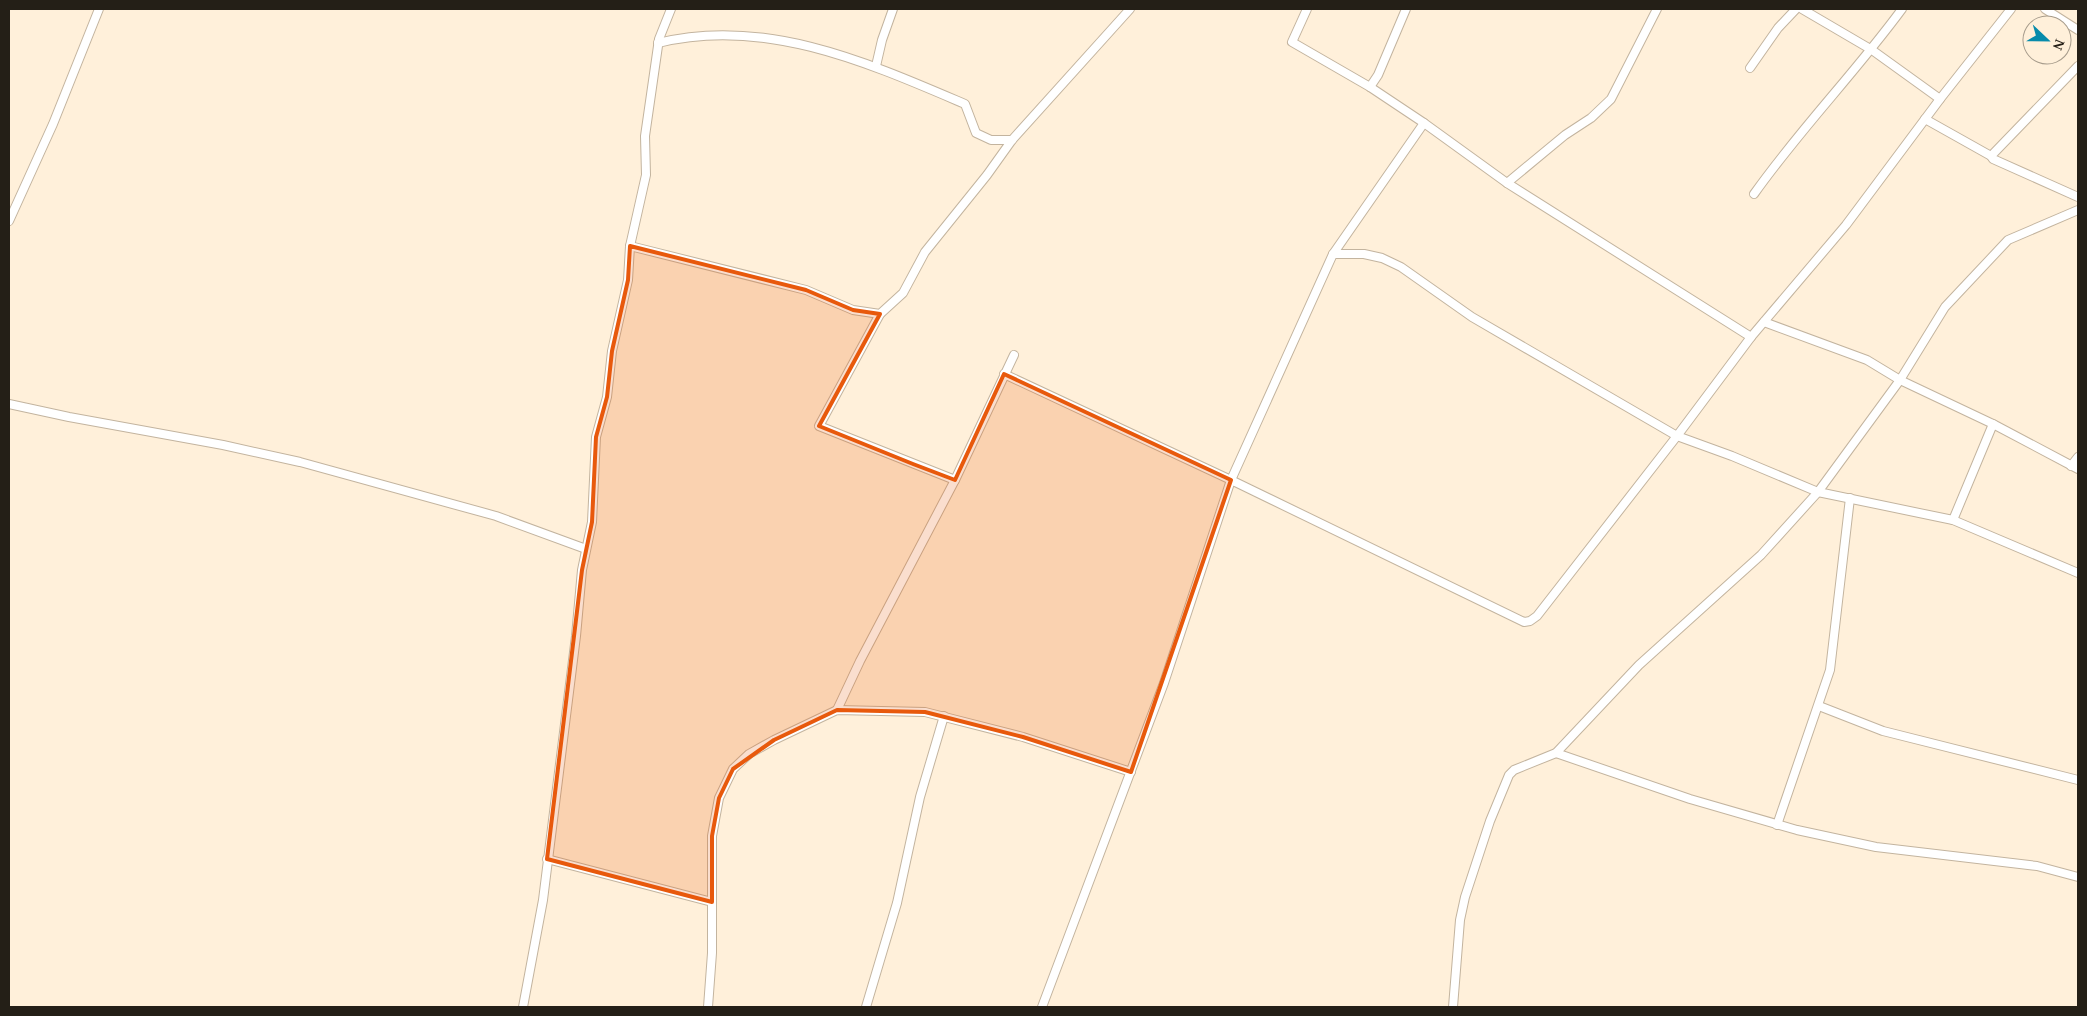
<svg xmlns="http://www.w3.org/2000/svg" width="2087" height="1016" font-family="'Times New Roman',serif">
<rect width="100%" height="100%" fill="#fff0da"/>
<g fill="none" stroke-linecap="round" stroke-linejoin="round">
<g stroke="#c3b49f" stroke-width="10">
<g id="minor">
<path d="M1307 9 1292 42 1370 87 1424 123"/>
<path d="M1802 9 1872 50 1940 99"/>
<path d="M2011 9 1940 99 1846 225 1751 337 1677 436 1732 456 1818 492 1953 520 2078 573"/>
<path d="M2045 9 2078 30"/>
<path d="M658 43C764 16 869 63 965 104L976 133 991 140H1012"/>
<path d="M876 66 882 40 893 9"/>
<path d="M2078 66 1991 156 1993 159 2078 197"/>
<path d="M1750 68 1778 28 1796 9"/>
<path d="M1370 87 1378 75 1406 9"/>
<path d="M1925 119 1991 156"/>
<path d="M1507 183 1565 135 1591 118 1611 99 1657 9"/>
<path d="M1754 194C1800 129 1855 73 1902 9"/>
<path d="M9 221 53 124 99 9"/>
<path d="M630 246 806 290 853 310 880 314 903 293 925 252 987 175 1012 140 1130 9"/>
<path d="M880 314 819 426 955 480"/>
<path d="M1764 322 1867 360 1900 380 1993 424 2078 469"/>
<path d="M1004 374 1231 480 1333 254 1424 123 1507 183 1751 337"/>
<path d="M9 404 69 417 223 445 300 462 496 516 586 549"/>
<path d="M2071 466 2078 457"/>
<path d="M1953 520 1993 424"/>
<path d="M1819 706 1883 731 2078 780"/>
<path d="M837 710 860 661 955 480 1014 355"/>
<path d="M1556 753 1690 799 1797 830 1876 847 2037 866 2078 877"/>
<path d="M1777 825 1830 670 1850 498"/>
<path d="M547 859 712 902"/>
<path d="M523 1007 543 900 576 636 582 570 592 522 596 437 607 397 612 351 628 280 630 246 646 175 645 136 659 39 671 9"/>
<path d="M708 1007 712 953V836L719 798 733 769 749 754 774 740 837 710 925 712 1023 737 1131 772"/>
<path d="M866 1007 897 903 920 797 944 716"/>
<path d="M1042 1007 1164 683 1231 480 1524 622 1530 621 1537 616 1677 436 1472 317 1401 267 1382 258 1364 254H1333"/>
<path d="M1453 1007 1460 920 1465 897 1490 821 1509 775 1514 770 1556 753 1639 665 1761 555 1818 492 1900 380 1945 307 2008 240 2078 210"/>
</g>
</g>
<use href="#minor" stroke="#fff" stroke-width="8"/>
</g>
<path fill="#e8590c" fill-opacity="0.2" stroke="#e8590c" stroke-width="4" stroke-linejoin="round" d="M630 246 806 290 853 310 880 314 819 426 913 464 955 480 1004 374 1231 480 1131 772 1023 737 925 712 837 710 774 740 733 769 719 798 712 836V902L547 859 582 570 592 522 596 437 607 397 612 351 628 280Z"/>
<rect width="2087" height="1016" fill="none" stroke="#241f17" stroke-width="20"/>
<g transform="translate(2047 40) rotate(112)"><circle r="24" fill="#fff0da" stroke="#a79c8c"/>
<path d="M0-4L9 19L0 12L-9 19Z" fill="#078bab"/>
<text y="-8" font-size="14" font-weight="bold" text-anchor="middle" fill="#241f17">N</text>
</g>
</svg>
